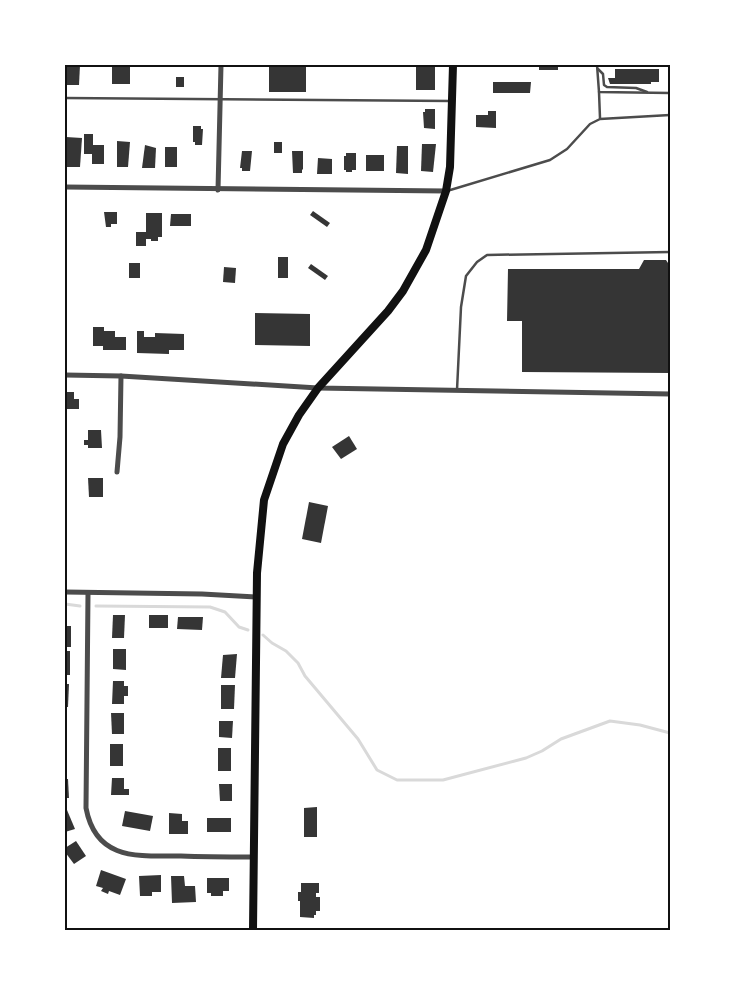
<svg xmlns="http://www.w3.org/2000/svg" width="735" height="995" font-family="Helvetica,sans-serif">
<rect width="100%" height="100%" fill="#fff"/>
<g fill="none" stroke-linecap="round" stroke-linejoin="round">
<g stroke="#d9d9d9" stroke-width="3">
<path d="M65 604 80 606"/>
<path d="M96 606 210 607 225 612 239 627 248 630"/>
<path d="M263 635 272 643 286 651 298 663 305 676 358 739 377 770 397 780H443L526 758 542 751 561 739 610 721 640 725 670 733"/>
</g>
</g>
<g fill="#353535">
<path d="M65 65H80L79 85H65Z"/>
<rect x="112" y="65" width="18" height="19"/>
<rect x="269" y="65" width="37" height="27"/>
<rect x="416" y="65" width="19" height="25"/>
<rect x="539" y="65" width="19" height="5"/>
<path d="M615 69H659V82H651V84H610L608 78H615Z"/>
<rect x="176" y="77" width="8" height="10"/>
<path d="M493 82H531L530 93H493Z"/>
<path d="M425 109H435V129L424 128 423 112H425Z"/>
<path d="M488 111H496V128L476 127V115H488Z"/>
<path d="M193 126H201V129H203L202 145H195V142H193Z"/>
<path d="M84 134H93V145H104V164H92V154H84Z"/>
<path d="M66 137 82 138 80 167H66Z"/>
<path d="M117 141 130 142 128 167H117Z"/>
<rect x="274" y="142" width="8" height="11"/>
<path d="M422 144H436L433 172 421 171Z"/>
<path d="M145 145 156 148 155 168H142Z"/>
<path d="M397 146H408V174L396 173Z"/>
<rect x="165" y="147" width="12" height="20"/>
<path d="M242 151H252L250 171H242V168H240Z"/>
<path d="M292 151H303V170L302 169V173H293Z"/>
<path d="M346 153H356V170H352V172H346V170H344V156H346Z"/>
<rect x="366" y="155" width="18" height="16"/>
<path d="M318 158 332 159V174H317Z"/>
<path d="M313 211 330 223 327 227 310 215Z"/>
<path d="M104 212H117V224H111V227H106Z"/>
<path d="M146 213H162V237H158V241H151V239H146V246H136V232H146Z"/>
<path d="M171 214H191V226H170Z"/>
<rect x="278" y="257" width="10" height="21"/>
<path d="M644 260H666L670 266V373L522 372V321H507L508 269H639Z"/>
<rect x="129" y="263" width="11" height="15"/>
<path d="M311 264 328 276 325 280 308 268Z"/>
<path d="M224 267 236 268 235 283 223 282Z"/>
<path d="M255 313 310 314V346L255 345Z"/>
<path d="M93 327H104V331H115V337H126V350H103V346H93Z"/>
<path d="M137 331H144V337H155V333L184 334V350H169V354L137 353Z"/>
<path d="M67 392H74V399H79V409H65Z"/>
<path d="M88 430H101L102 448H88V445H84V440H88Z"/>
<path d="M349 436 357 449 341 459 332 447Z"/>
<path d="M88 478H103V497H89Z"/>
<path d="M309 502 328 506 321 543 302 539Z"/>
<path d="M113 615H125L124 638H112Z"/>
<rect x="149" y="615" width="19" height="13"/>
<path d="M178 617H203L202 630 177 629Z"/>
<rect x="65" y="626" width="6" height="21"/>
<path d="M113 649H126V670L113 669Z"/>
<rect x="65" y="651" width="5" height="24"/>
<path d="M237 654 235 678H221L223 655Z"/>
<path d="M113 681H124V686H128V696H124V704H112Z"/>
<path d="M65 684H69L68 707H65Z"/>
<path d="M221 685H235L234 709H221Z"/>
<path d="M111 713H124V734H112Z"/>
<path d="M219 721H233L232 738 219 737Z"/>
<rect x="110" y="744" width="13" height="22"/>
<rect x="218" y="748" width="13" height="23"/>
<path d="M112 778H124V789H129V795H111Z"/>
<path d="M65 779H68L69 798H65Z"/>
<path d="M219 784H232V801H220Z"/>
<path d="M317 807V837H304V808Z"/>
<path d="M67 810 75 829 65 832V811Z"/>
<path d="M125 811 153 816 150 831 122 826Z"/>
<path d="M169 813 182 814V821H188V834H169Z"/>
<rect x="207" y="818" width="24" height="14"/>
<path d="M76 841 86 856 74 864 65 852V848Z"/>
<path d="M101 870 126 879 120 895 109 891 108 894 101 891 103 888 96 886Z"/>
<path d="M161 875V892H152V896H140L139 876Z"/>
<path d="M171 876H184L185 886H195L196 902 172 903Z"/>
<path d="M207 878H229V891H223V896H211V893H207Z"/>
<path d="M301 883H319V893H316V897H320V911H316V915H314V918L300 917V901H298V892H301Z"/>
</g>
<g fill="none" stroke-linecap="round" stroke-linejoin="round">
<g stroke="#4c4c4c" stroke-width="2.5">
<path d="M597 65 599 92 670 93"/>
<path d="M598 69 603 74 604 85 607 87 636 88 647 92"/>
<path d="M599 92 600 118"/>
<path d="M65 98 451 101"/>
<path d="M447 191 550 160 567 149 590 124 600 119 670 115"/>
<path d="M457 390 461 307 466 276 477 262 487 255 670 252"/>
</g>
<g stroke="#4c4c4c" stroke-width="5">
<path d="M65 187 446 191"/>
<path d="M218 190 221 65"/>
<path d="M65 375 121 376 318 388 670 394"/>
<path d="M117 472 120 437 121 376"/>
<path d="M65 592 202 594 256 597"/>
<path d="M88 593 86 808C96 861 138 856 181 856 205 857 230 857 254 857"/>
</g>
<path stroke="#111" stroke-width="8" d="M253 930 257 573 264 500 283 444 299 415 318 388 388 311 403 291 426 250 446 191 450 167 453 65"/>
</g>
<rect width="735" height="995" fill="none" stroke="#ffffff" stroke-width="132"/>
<rect x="66" y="66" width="603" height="863" fill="none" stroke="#111" stroke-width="2"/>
</svg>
